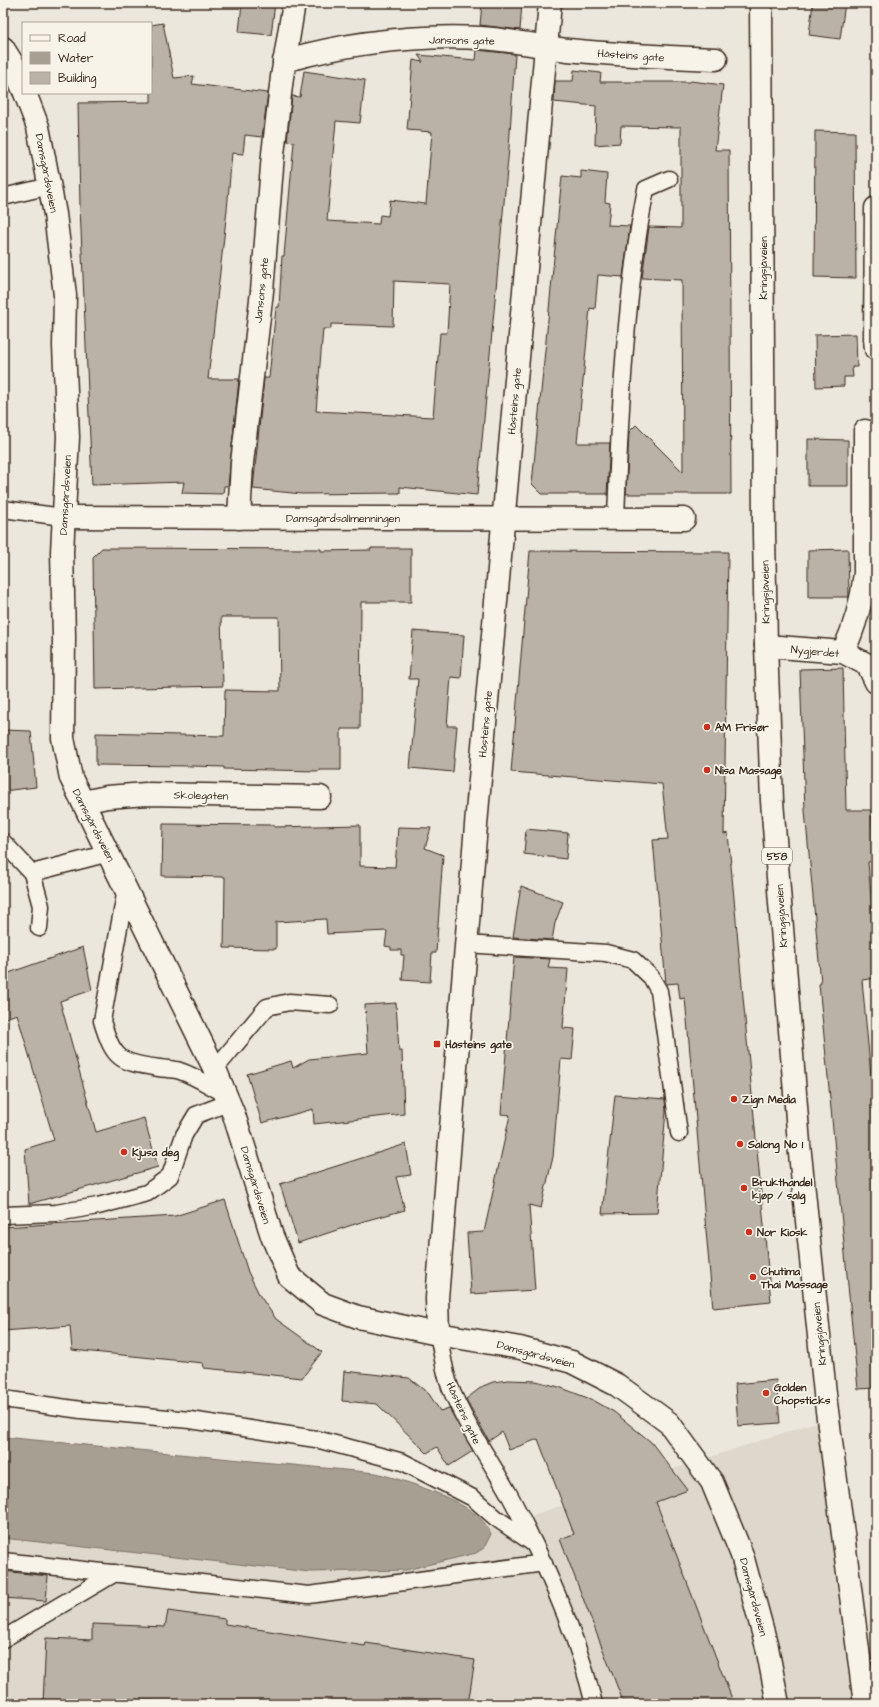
<svg xmlns="http://www.w3.org/2000/svg" width="879" height="1707" font-family="'Architects Daughter',sans-serif">
<rect width="100%" height="100%" fill="#ece7dc"/>
<filter id="ink" filterUnits="userSpaceOnUse"><feTurbulence type="fractalNoise" baseFrequency=".025" numOctaves="2"/><feDisplacementMap in="SourceGraphic" scale="8" xChannelSelector="R" yChannelSelector="G"/><feConvolveMatrix kernelMatrix="1 2 1 2 8 2 1 2 1" color-interpolation-filters="sRGB"/></filter>
<g filter="url(#ink)">
<path fill="#ddd7cc" d="M829 1418 853 1704H3V1437L376 1473 412 1483 463 1505 476 1515 490 1529Z"/>
<path fill="#a89f93" stroke="#7c7064" d="M3 1437 376 1473C406 1481 481 1503 491 1534L484 1548 476 1553 406 1570 310 1572 3 1538Z"/>
<g fill="#bab2a7" stroke="#3b2a1e" fill-rule="evenodd">
<path d="M242 3H275L271 35 239 32Z"/>
<path d="M482 3H522L520 30 480 25Z"/>
<path d="M813 3H845L840 39 809 35Z"/>
<path d="M163 23 174 78 194 76 192 84 268 93 262 137 245 135 243 154 232 153 227 210 208 379H239L228 486H224L223 494 182 493 184 482 92 485 80 207 78 103 151 102V25Z"/>
<path d="M477 50 515 54 509 148 477 495 400 487V493L302 494 253 489 264 378H269L276 307H279L282 256H284L294 142 287 141 292 96 300 97 304 71 365 80 360 123 336 121 327 221 379 224 380 215 388 216 390 200 426 204 432 132 407 130 413 60 423 62 418 55 476 60ZM394 281 450 284 447 333H440L433 417 316 411 323 329H331V324L393 326Z"/>
<path d="M574 70 601 73 600 82H690L691 81 723 85 715 150H729L731 494H626L629 432 636 425 683 472 682 280 642 278 649 227 681 228V127L621 126 620 143 595 145 596 106 554 102 555 81H573Z"/>
<path d="M815 131 855 132 856 278 814 277Z"/>
<path d="M581 171 607 174 605 202 610 203 608 225 630 226 623 277 598 275 595 309 590 308 577 443H610L607 494H542L532 484 562 176 581 178Z"/>
<path d="M856 334 857 367H852L853 377H844V386L816 387 815 335Z"/>
<path d="M808 439 848 440V486H808Z"/>
<path d="M102 548 321 549V551L371 550V548H411V602H361L360 729H341V770H319V771L224 769V767L193 766 96 765V733L224 736 225 690 280 691 279 617H221L223 686 95 689 93 557Z"/>
<path d="M848 549 849 597H808V550Z"/>
<path d="M530 551 728 552 724 834 728 833 771 1302 713 1308 685 998 680 999 678 983 666 984 653 840 668 839 662 784 511 772Z"/>
<path d="M413 631 464 635 461 678 451 677 447 726H457L453 772 410 768 418 679H409Z"/>
<path d="M843 668 846 810H871L875 861 868 862 873 921H876V978L862 980 876 1130V1388L858 1389 819 984 821 983 805 811 800 669Z"/>
<path d="M3 730 31 731 36 787 3 791Z"/>
<path d="M163 824 274 825V827L360 825V866L395 867 398 827 431 828 425 848 443 855 436 953H432L430 982 402 980 404 955H401V950H391V947L385 946 387 931 327 934 326 919 276 922V949L224 948 225 877 162 876Z"/>
<path d="M526 829 568 833 566 859 524 854Z"/>
<path d="M521 886 563 902 555 923 552 940 513 937Z"/>
<path d="M83 947 92 990 60 1001 96 1132 144 1118 158 1167 29 1204 25 1149 54 1140 17 1014 3 1019V975Z"/>
<path d="M514 957 550 959 548 968 568 969 563 1028 575 1029 572 1060 561 1059 553 1157 541 1208 529 1205 535 1290 471 1294 467 1233 484 1232 510 1115 501 1114Z"/>
<path d="M396 1003 399 1051H402L404 1114 314 1124 313 1109 262 1123 247 1074 291 1061 293 1068 309 1059 368 1053 365 1005Z"/>
<path d="M615 1095 665 1099 666 1111 657 1213 602 1214Z"/>
<path d="M406 1144 411 1175 396 1177 405 1210 364 1221 298 1243 280 1184Z"/>
<path d="M225 1200 248 1272 260 1296 276 1319 322 1352 302 1378 204 1368 203 1363 72 1350 70 1326 3 1331V1227L175 1216Z"/>
<path d="M344 1371 409 1378 429 1394 440 1411 449 1408 473 1451 449 1466 437 1447 427 1453 377 1404 342 1401Z"/>
<path d="M508 1380 536 1381 559 1387 593 1400 614 1412 651 1442 688 1490 656 1502 734 1704H624L560 1539 574 1534 538 1439 509 1450 502 1432 489 1441 466 1399 483 1386 493 1382Z"/>
<path d="M776 1380 780 1423 738 1426 735 1384Z"/>
<path d="M3 1571 48 1576 46 1601 3 1598Z"/>
<path d="M168 1611 225 1619V1624L365 1646 366 1643 475 1660 468 1704H154V1701L92 1699V1704H43L46 1638 92 1640V1624L165 1627Z"/>
</g>
<g fill="none" stroke-linecap="round" stroke-linejoin="round">
<g stroke="#3b2a1e" stroke-width="19">
<g id="lane">
<path d="M3 197 50 186"/>
<path d="M3 509 63 517"/>
<path d="M616 519C620 409 625 297 646 189L669 179"/>
<path d="M3 842 32 873 41 906 39 928"/>
<path d="M32 873 109 853"/>
<path d="M126 889 102 1021C114 1060 119 1062 159 1068 166 1069 174 1069 180 1071 195 1076 210 1086 224 1093"/>
<path d="M466 944 606 953 633 960 651 977 659 991 679 1133"/>
<path d="M215 1069 267 1007 289 1002 330 1005"/>
<path d="M3 1215 56 1213 98 1206 147 1193 170 1176 184 1135 196 1115 228 1103"/>
<path d="M438 1334C442 1352 444 1371 450 1387 466 1426 490 1460 510 1496 544 1560 577 1634 594 1704"/>
<path d="M3 1399 81 1410 190 1420 316 1439 403 1462 473 1498 496 1518 534 1544"/>
<path d="M3 1561 309 1595 544 1563"/>
<path d="M3 1639 115 1573"/>
</g>
</g>
<g stroke="#3b2a1e" stroke-width="25">
<g id="street">
<path d="M284 61C347 43 415 35 481 38 511 40 539 46 568 50 617 55 666 57 716 59"/>
<path d="M876 208 875 339 876 349"/>
<path d="M63 517 684 519"/>
<path d="M239 518 242 463 262 291 273 154 282 77 294 3"/>
<path d="M766 646 843 652 868 665 876 682"/>
<path d="M843 652C855 627 862 601 865 573V431"/>
<path d="M83 802 107 797 146 794 320 797"/>
<path d="M438 1334 437 1298 478 801 550 3"/>
</g>
</g>
<g stroke="#3b2a1e" stroke-width="25">
<g id="secondary">
<path d="M3 48 13 64 23 89"/>
<path d="M25 93 38 127 55 214 65 295 64 346 68 437 62 552 64 636 63 738 71 778 217 1074 234 1115 272 1236 289 1276 323 1304 358 1317 438 1334 520 1348 572 1362 617 1385 669 1423 712 1482 742 1555 767 1647 778 1704"/>
</g>
</g>
<g stroke="#3b2a1e" stroke-width="25">
<path id="primary" d="M761 3 764 532 766 646 772 801 799 1144 826 1403 865 1704"/>
</g>
<use href="#lane" stroke="#f7f3e8" stroke-width="16"/>
<use href="#street" stroke="#f7f3e8" stroke-width="22"/>
<use href="#secondary" stroke="#f7f3e8" stroke-width="22"/>
<use href="#primary" stroke="#f7f3e8" stroke-width="22"/>
</g>
</g>
<g fill="#c8321e" stroke="#f7f3e8" stroke-width="1.5">
<circle cx="707" cy="727" r="4"/>
<circle cx="707" cy="770" r="4"/>
<rect x="433" y="1040" width="8" height="8" rx="2"/>
<circle cx="734" cy="1099" r="4"/>
<circle cx="740" cy="1144" r="4"/>
<circle cx="124" cy="1152" r="4"/>
<circle cx="744" cy="1188" r="4"/>
<circle cx="749" cy="1232" r="4"/>
<circle cx="753" cy="1277" r="4"/>
<circle cx="766" cy="1393" r="4"/>
</g>
<g text-anchor="middle" stroke-width="3.5" stroke-linejoin="round" paint-order="stroke">
<rect fill="#f7f3e8" stroke="#73665b" stroke-width="1" x="762" y="848" width="30" height="16" rx="3"/>
<g font-size="10" font-weight="bold" fill="#3b2a1e">
<text x="777" y="860">558</text>
</g>
<g font-size="11" fill="#3b2a1e" stroke="#f7f3e8">
<text transform="translate(462 40) rotate(1)" y="4">Jansons gate</text>
<text transform="translate(631 55) rotate(4)" y="4">Håsteins gate</text>
<text transform="translate(47 173) rotate(79)" y="4">Damsgårdsveien</text>
<text transform="translate(763 268) rotate(-90)" y="4">Kringsjåveien</text>
<text transform="translate(261 290) rotate(-84)" y="4">Jansons gate</text>
<text transform="translate(514 401) rotate(-85)" y="4">Håsteins gate</text>
<text transform="translate(65 495) rotate(-87)" y="4">Damsgårdsveien</text>
<text x="343" y="522">Damsgårdsallmenningen</text>
<text transform="translate(765 592) rotate(-91)" y="4">Kringsjåveien</text>
<text transform="translate(815 651) rotate(5)" y="4">Nygjerdet</text>
<text transform="translate(485 724) rotate(-85)" y="4">Håsteins gate</text>
<text transform="translate(201 795) rotate(1)" y="4">Skolegaten</text>
<text transform="translate(94 825) rotate(63)" y="4">Damsgårdsveien</text>
<text transform="translate(781 916) rotate(-94)" y="4">Kringsjåveien</text>
<text transform="translate(256 1185) rotate(73)" y="4">Damsgårdsveien</text>
<text transform="translate(819 1334) rotate(-96)" y="4">Kringsjåveien</text>
<text transform="translate(536 1354) rotate(15)" y="4">Damsgårdsveien</text>
<text transform="translate(464 1413) rotate(65)" y="4">Håsteins gate</text>
<text transform="translate(754 1597) rotate(75)" y="4">Damsgårdsveien</text>
</g>
<g font-size="11" font-weight="bold" fill="#3b2a1e" stroke="#f7f3e8" text-anchor="start">
<text x="715" y="731">AM Frisør</text>
<text x="715" y="774">Nisa Massage</text>
<text x="445" y="1048">Håsteins gate</text>
<text x="742" y="1103">Zign Media</text>
<text x="748" y="1148">Salong No 1</text>
<text x="132" y="1156">Kjusa deg</text>
<text x="752" y="1186">Brukthandel<tspan x="752" dy="13">kjøp / salg</tspan></text>
<text x="757" y="1236">Nor Kiosk</text>
<text x="761" y="1275">Chutima<tspan x="761" dy="13">Thai Massage</tspan></text>
<text x="774" y="1391">Golden<tspan x="774" dy="13">Chopsticks</tspan></text>
</g>
</g>
<rect width="879" height="1707" fill="none" stroke="#f7f3e8" stroke-width="16"/>
<rect x="8" y="8" width="863" height="1691" fill="none" stroke="#3b2a1e" stroke-width="1.5" filter="url(#ink)"/>
<rect x="22" y="22" width="130" height="72" fill="#f7f3e8" stroke="#aca397"/>
<rect x="30" y="35" width="20" height="6" fill="#f7f3e8" stroke="#aca397"/>
<text x="58" y="42" font-size="12" fill="#3b2a1e">Road</text>
<rect x="30" y="52" width="20" height="12" fill="#a89f93" stroke="#aca397"/>
<text x="58" y="62" font-size="12" fill="#3b2a1e">Water</text>
<rect x="30" y="72" width="20" height="12" fill="#bab2a7" stroke="#aca397"/>
<text x="58" y="82" font-size="12" fill="#3b2a1e">Building</text>
</svg>
